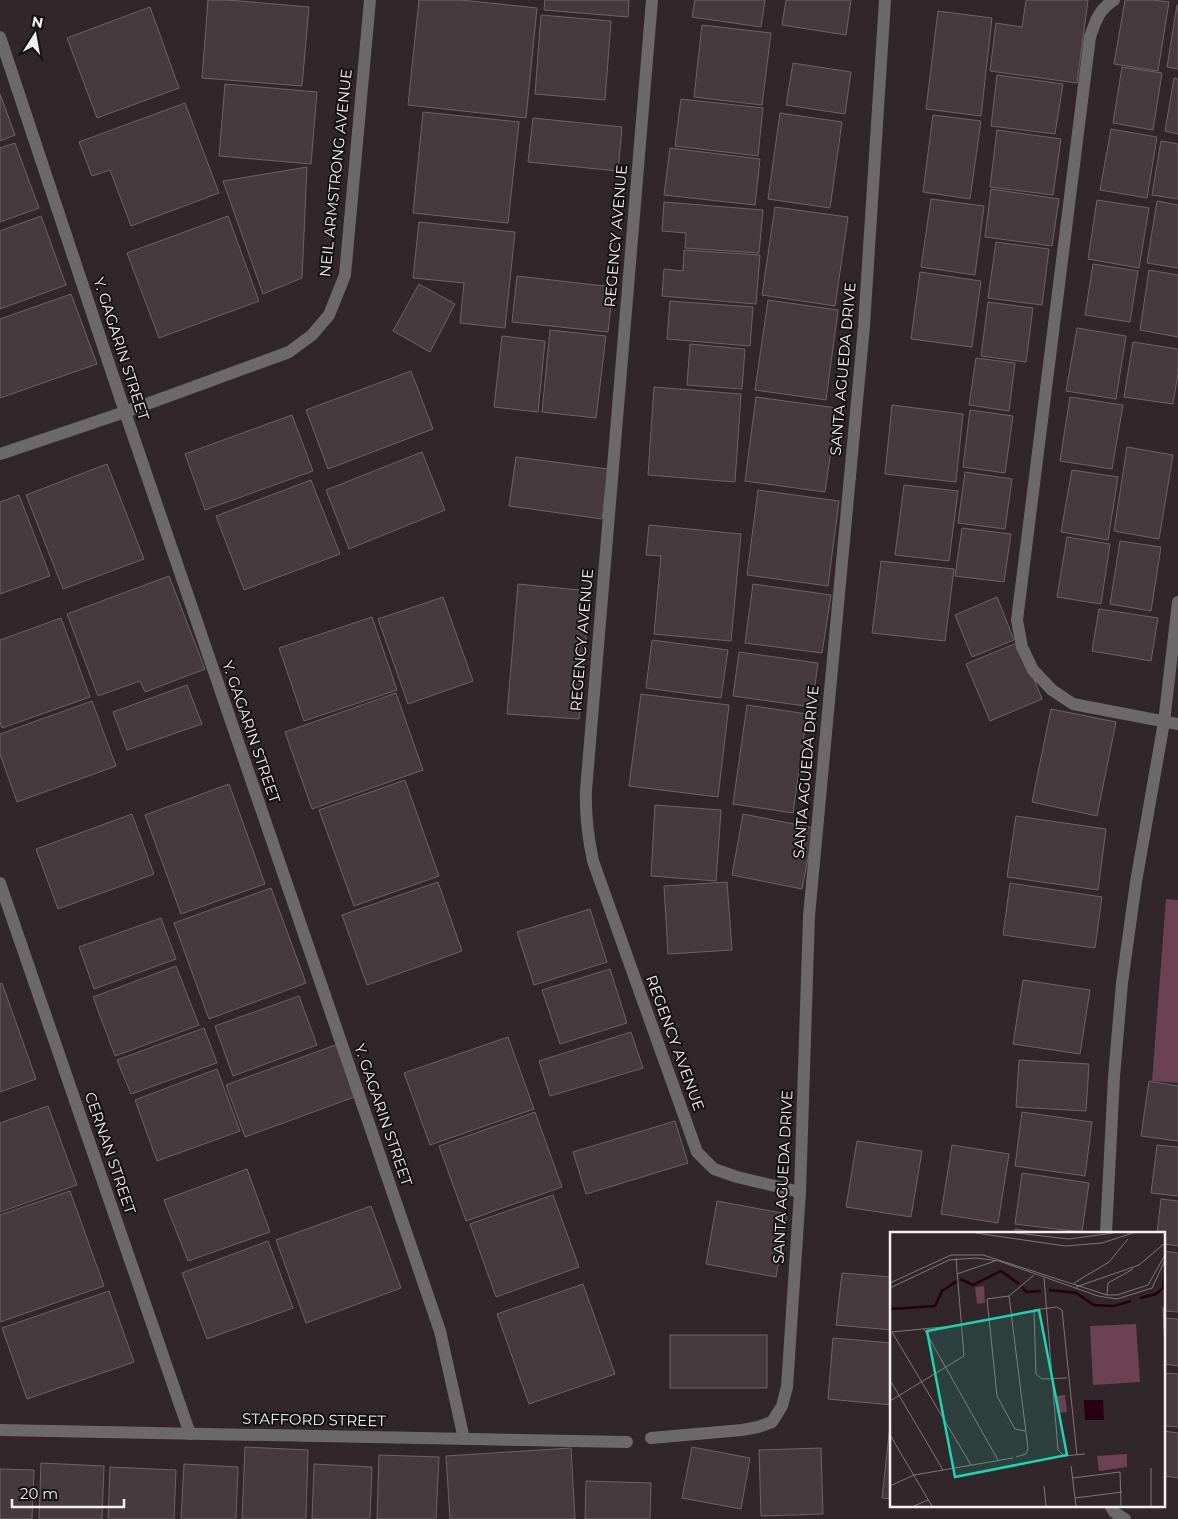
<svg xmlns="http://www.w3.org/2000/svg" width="1178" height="1519" font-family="Montserrat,sans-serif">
<rect width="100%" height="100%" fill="#31262a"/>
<path fill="#6c4152" d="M1166 899 1178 900V1083L1152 1081Z"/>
<g fill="#463a3e" stroke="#6f6267">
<path d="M208 0H228L309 7 302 86 202 78Z"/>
<path d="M419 0H461L537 8 526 118 408 105Z"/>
<path d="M545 0H629L628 17 544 10Z"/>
<path d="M695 0H765L761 27 692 17Z"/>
<path d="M786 0H851L846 35 782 25Z"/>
<path d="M1026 0H1088L1077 83 990 71 996 23 1022 27Z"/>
<path d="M1125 0H1153L1169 2 1158 71 1114 64Z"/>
<path d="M1177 5H1178V69L1167 67Z"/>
<path d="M150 7 179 88 97 118 67 38Z"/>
<path d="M938 11 992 18 981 116 926 109Z"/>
<path d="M541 15 611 21 605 100 535 94Z"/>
<path d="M702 25 771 33 762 105 694 97Z"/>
<path d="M793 63 851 72 845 114 786 105Z"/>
<path d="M1122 67 1162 73 1153 130 1113 123Z"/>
<path d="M997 75 1063 84 1055 134 991 126Z"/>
<path d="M1174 78 1178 79V134L1165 131Z"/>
<path d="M225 84 317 92 311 164 219 156Z"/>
<path d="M0 94 15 135 0 141Z"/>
<path d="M681 99 763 108 758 156 675 146Z"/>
<path d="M185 103 219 193 131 226 110 170 92 176 79 142Z"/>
<path d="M423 112 519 122 508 223 413 213Z"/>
<path d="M780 113 842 122 830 208 768 199Z"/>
<path d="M933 115 981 121 970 199 923 192Z"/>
<path d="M533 118 622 127 618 171 528 162Z"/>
<path d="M1111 129 1157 137 1147 198 1100 190Z"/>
<path d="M997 130 1061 139 1053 195 990 187Z"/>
<path d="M1161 141 1178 144V199L1152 195Z"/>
<path d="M15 143 39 208 0 222V148Z"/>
<path d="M670 148 760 159 755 205 664 195Z"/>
<path d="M307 167 302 278 263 294 223 181Z"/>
<path d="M991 189 1059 199 1052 246 985 237Z"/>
<path d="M931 199 984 206 975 275 921 267Z"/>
<path d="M1097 200 1149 208 1139 268 1088 259Z"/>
<path d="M1157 201 1178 205V268L1147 263Z"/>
<path d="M664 202 763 210 759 253 685 248 686 233 662 231Z"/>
<path d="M775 207 848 217 835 306 762 295Z"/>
<path d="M41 216 66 285 0 309V231Z"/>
<path d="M228 216 259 301 159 338 127 253Z"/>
<path d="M419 222 515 232 505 328 460 323 464 283 413 278Z"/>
<path d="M996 242 1049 249 1042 305 988 298Z"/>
<path d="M684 250 760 255 756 304 662 296 664 269 683 271Z"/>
<path d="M1093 264 1138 271 1130 322 1085 315Z"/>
<path d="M1149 270 1178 275V337L1140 330Z"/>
<path d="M920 272 981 281 972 347 911 339Z"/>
<path d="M517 276 613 287 608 332 512 322Z"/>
<path d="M419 284 455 304 430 352 393 331Z"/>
<path d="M71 294 97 364 0 398V319Z"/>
<path d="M768 300 838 310 826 400 755 390Z"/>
<path d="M670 301 753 307 750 346 667 339Z"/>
<path d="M988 302 1033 308 1026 362 981 356Z"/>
<path d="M1077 328 1126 336 1116 399 1066 391Z"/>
<path d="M550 330 606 336 596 418 542 412Z"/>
<path d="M502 336 545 341 538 412 494 407Z"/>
<path d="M1133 342 1178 349V373L1173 404 1124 397Z"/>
<path d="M690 344 745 349 742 389 687 385Z"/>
<path d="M976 358 1015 363 1009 411 969 405Z"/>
<path d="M411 371 433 429 328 469 306 410Z"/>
<path d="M654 387 741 394 735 482 648 475Z"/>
<path d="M756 397 837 408 825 492 745 481Z"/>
<path d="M1070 397 1123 405 1112 469 1060 461Z"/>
<path d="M892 405 963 414 956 482 885 474Z"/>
<path d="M970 410 1013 416 1005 473 963 467Z"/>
<path d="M292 415 313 471 205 510 185 454Z"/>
<path d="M1127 447 1173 455 1159 539 1114 531Z"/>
<path d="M422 452 445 510 349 549 326 490Z"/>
<path d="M516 457 608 469 602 519 509 506Z"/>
<path d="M107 464 144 559 63 589 26 495Z"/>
<path d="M1072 470 1118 477 1108 540 1061 532Z"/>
<path d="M965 472 1012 479 1005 529 958 523Z"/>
<path d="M311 480 340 554 244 590 216 516Z"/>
<path d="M904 485 958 491 949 561 895 555Z"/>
<path d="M758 490 839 501 828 586 747 575Z"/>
<path d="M19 495 50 576 0 594V502Z"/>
<path d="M649 525 741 534 731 641 654 634 661 556 646 555Z"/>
<path d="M962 528 1011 534 1004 582 955 576Z"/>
<path d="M1067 537 1110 544 1101 604 1057 597Z"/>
<path d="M1120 541 1161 547 1151 611 1110 604Z"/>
<path d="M881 561 954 569 945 641 872 633Z"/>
<path d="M169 576 205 669 145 692 140 681 98 696 67 614Z"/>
<path d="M518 584 590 591 579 719 507 714Z"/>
<path d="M753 584 831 595 822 653 745 643Z"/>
<path d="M443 597 473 681 408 704 378 619Z"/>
<path d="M997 597 1014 640 972 657 955 615Z"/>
<path d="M1099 609 1158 618 1151 661 1092 651Z"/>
<path d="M372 617 397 690 304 721 279 648Z"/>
<path d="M61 618 90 697 2 728 0 722V640Z"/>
<path d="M652 640 728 650 721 698 646 688Z"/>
<path d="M1019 642 1042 699 990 721 966 664Z"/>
<path d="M739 652 818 663 812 707 733 696Z"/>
<path d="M187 685 202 724 127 750 113 712Z"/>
<path d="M396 693 423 770 312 809 285 732Z"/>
<path d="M641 694 729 705 718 797 629 786Z"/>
<path d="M92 701 116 766 17 802 0 754V734Z"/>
<path d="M747 705 807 714 793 813 733 804Z"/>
<path d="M1051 709 1116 722 1097 816 1032 802Z"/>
<path d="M405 780 439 876 354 906 319 810Z"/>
<path d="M229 784 265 884 181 914 145 815Z"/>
<path d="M655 805 721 810 716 881 651 876Z"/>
<path d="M132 814 154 874 58 909 36 849Z"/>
<path d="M743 814 814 828 802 889 732 875Z"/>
<path d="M1016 816 1106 829 1098 890 1007 877Z"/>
<path d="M438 882 462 951 367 985 342 915Z"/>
<path d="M727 882 732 950 668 954 664 886Z"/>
<path d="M1010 883 1102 897 1095 948 1003 935Z"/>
<path d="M271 888 306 983 209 1019 174 923Z"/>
<path d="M590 909 607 962 534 985 517 932Z"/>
<path d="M161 918 176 959 94 989 79 947Z"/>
<path d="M176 966 199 1025 115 1056 93 997Z"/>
<path d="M610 969 627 1023 560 1044 542 990Z"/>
<path d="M1023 980 1090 990 1080 1054 1013 1044Z"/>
<path d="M2 983 36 1079 0 1092V984Z"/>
<path d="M299 996 317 1045 233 1076 215 1026Z"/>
<path d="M204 1028 217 1063 131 1094 117 1060Z"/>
<path d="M631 1032 643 1068 550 1096 539 1061Z"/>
<path d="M508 1037 534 1109 430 1145 404 1073Z"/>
<path d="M338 1044 357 1096 245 1137 226 1085Z"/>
<path d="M1019 1060 1089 1064 1086 1111 1016 1107Z"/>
<path d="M217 1069 240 1131 157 1161 135 1100Z"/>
<path d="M1149 1081 1178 1086V1141L1141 1136Z"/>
<path d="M48 1106 77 1185 0 1212V1123Z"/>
<path d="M535 1112 562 1187 466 1221 439 1146Z"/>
<path d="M1022 1112 1092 1122 1085 1176 1015 1166Z"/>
<path d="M675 1121 688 1163 586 1194 573 1152Z"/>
<path d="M857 1141 922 1151 911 1217 846 1207Z"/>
<path d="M952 1145 1009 1154 998 1223 941 1214Z"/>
<path d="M1157 1145 1178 1147V1196L1151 1193Z"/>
<path d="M247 1169 270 1232 188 1261 164 1200Z"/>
<path d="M1022 1173 1089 1183 1082 1232 1015 1224Z"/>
<path d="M70 1191 104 1286 0 1322V1215Z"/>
<path d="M553 1195 579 1267 496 1297 470 1224Z"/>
<path d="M1161 1199 1178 1201V1246L1164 1244V1233H1157Z"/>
<path d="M717 1201 787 1214 776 1277 706 1264Z"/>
<path d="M371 1206 401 1288 306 1323 276 1240Z"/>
<path d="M1015 1229 1040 1233H1015Z"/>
<path d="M268 1241 293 1308 207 1339 182 1273Z"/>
<path d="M1164 1251 1178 1253V1312L1164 1311Z"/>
<path d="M842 1273 892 1277V1330L836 1325Z"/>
<path d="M583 1284 615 1374 529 1404 497 1314Z"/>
<path d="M109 1291 134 1362 27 1399 2 1328Z"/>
<path d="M1164 1318 1178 1319V1366L1164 1364Z"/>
<rect x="670" y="1335" width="97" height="53"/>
<path d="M833 1338 892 1343V1405L828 1399Z"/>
<path d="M1164 1373 1178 1374V1427L1164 1426Z"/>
<path d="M891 1416H892V1499L882 1498Z"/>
<path d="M1164 1431 1178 1433V1478L1164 1476Z"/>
<path d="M245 1447 308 1450 306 1519H242Z"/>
<path d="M692 1447 750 1458 741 1509 682 1498Z"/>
<path d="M571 1448 575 1519H450L446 1456Z"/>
<path d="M821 1448 823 1514 761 1516 759 1450Z"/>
<path d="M379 1455 439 1457 436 1519H377Z"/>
<path d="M41 1463 104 1466 102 1519H39Z"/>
<path d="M184 1464 238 1467 236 1519H181Z"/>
<path d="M314 1464 372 1467 370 1519H312Z"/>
<path d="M110 1467 176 1470 174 1519H108Z"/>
<path d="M0 1469 34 1470 32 1519H0Z"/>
<path d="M586 1481 651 1483 650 1519H585Z"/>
</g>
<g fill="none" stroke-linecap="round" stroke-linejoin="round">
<g stroke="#6d686a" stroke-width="12">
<path d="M652 0 586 790C585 815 588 837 593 861L697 1152 714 1169 737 1177 800 1192"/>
<path d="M1114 0C1099 9 1095 22 1090 37L1017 620 1022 647 1033 670 1052 690 1073 704 1178 724"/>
<path d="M0 37 125 412 440 1331 464 1439"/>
<path d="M0 454 125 412 289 352 312 335 329 315 345 275 370 0"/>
<path d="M0 883 190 1434"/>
<path d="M1106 1233 1114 1077 1122 983 1136 882 1164 722 1178 602"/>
<path d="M0 1430 627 1442"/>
<path d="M651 1438 742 1430 758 1427 772 1422 782 1406 787 1387 800 1192 809 916 864 326 885 0"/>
<path d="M1110 1505 1114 1512 1125 1519"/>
</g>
</g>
<g text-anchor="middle" stroke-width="4" stroke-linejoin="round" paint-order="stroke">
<g font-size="15" fill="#f6eff1" stroke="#161112">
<text transform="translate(336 173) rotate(-84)" y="5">NEIL ARMSTRONG AVENUE</text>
<text transform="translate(616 236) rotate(-85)" y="5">REGENCY AVENUE</text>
<text transform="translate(121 349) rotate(72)" y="5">Y. GAGARIN STREET</text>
<text transform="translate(843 369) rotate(-85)" y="5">SANTA AGUEDA DRIVE</text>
<text transform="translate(582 640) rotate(-85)" y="5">REGENCY AVENUE</text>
<text transform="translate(251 732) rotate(71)" y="5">Y. GAGARIN STREET</text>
<text transform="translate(806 772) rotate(-85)" y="5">SANTA AGUEDA DRIVE</text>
<text transform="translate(675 1043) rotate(70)" y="5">REGENCY AVENUE</text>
<text transform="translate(383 1115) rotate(71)" y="5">Y. GAGARIN STREET</text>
<text transform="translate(110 1153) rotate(71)" y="5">CERNAN STREET</text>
<text transform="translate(783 1177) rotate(-87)" y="5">SANTA AGUEDA DRIVE</text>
<text transform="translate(314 1420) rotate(1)" y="5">STAFFORD STREET</text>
</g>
</g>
<g transform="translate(890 1232)">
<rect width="275" height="275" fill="#31262a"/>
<path d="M237 222V235L209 239 207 224Z" fill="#6c4152"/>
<path d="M94 54 95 71 87 72 85 55ZM246 92 250 150 203 153 200 94ZM175 163 177 180 167 181 165 164ZM229 227 230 236 212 238 211 229Z" fill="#6c4152"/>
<path d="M194 168H213L214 188H195Z" fill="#270012"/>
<path fill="none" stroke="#270012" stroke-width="2.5" d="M70 47 83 53 111 39 129 52M132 55 136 60 151 59M159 58 186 61 204 73 224 74 241 69M250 66 266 62 273 56 275 34M0 77 45 74 52 59 67 49"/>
<path fill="none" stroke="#80767a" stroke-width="1" d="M86 1 175 14 212 11 243 1M126 1 179 7 223 1M67 42 105 29M154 46 168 218 174 224 195 222M0 51 61 23H93L217 63H227L258 53 275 23M184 51 219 30 238 7M186 55 249 33 275 11M0 56 59 28 86 26 109 29 208 64 227 67 262 56 275 28M217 63 218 51 243 37M119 64 138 217 136 222 126 225M119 64 97 67 107 164 125 197 135 199M119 64 144 43M273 75 275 114M34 97 108 228M2 100 81 233M2 100 72 93M177 146 152 147 146 142 144 78 167 75 172 78 187 223M0 148 53 238M0 169 74 124 66 26M0 203 42 274M181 234 186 274M261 236V274M183 246 230 240 231 274M0 254 24 243 123 226M154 254 156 274M185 266 232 260M24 274 38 268"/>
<path fill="#1ad5b2" fill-opacity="0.15" stroke="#1ad5b2" stroke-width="2.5" d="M149 78 177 223 65 245 37 99Z"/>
<rect width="275" height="275" fill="none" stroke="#f6eff1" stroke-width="2.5"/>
</g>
<g transform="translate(35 35) rotate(11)" stroke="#161112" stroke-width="4" paint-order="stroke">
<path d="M0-4L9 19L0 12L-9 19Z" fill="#f6eff1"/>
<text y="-8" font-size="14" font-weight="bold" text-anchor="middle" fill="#f6eff1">N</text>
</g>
<path d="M12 1499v8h112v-8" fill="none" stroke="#f6eff1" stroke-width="2.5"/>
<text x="20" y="1499" font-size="15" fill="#f6eff1" stroke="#161112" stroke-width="4" paint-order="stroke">20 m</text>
</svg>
